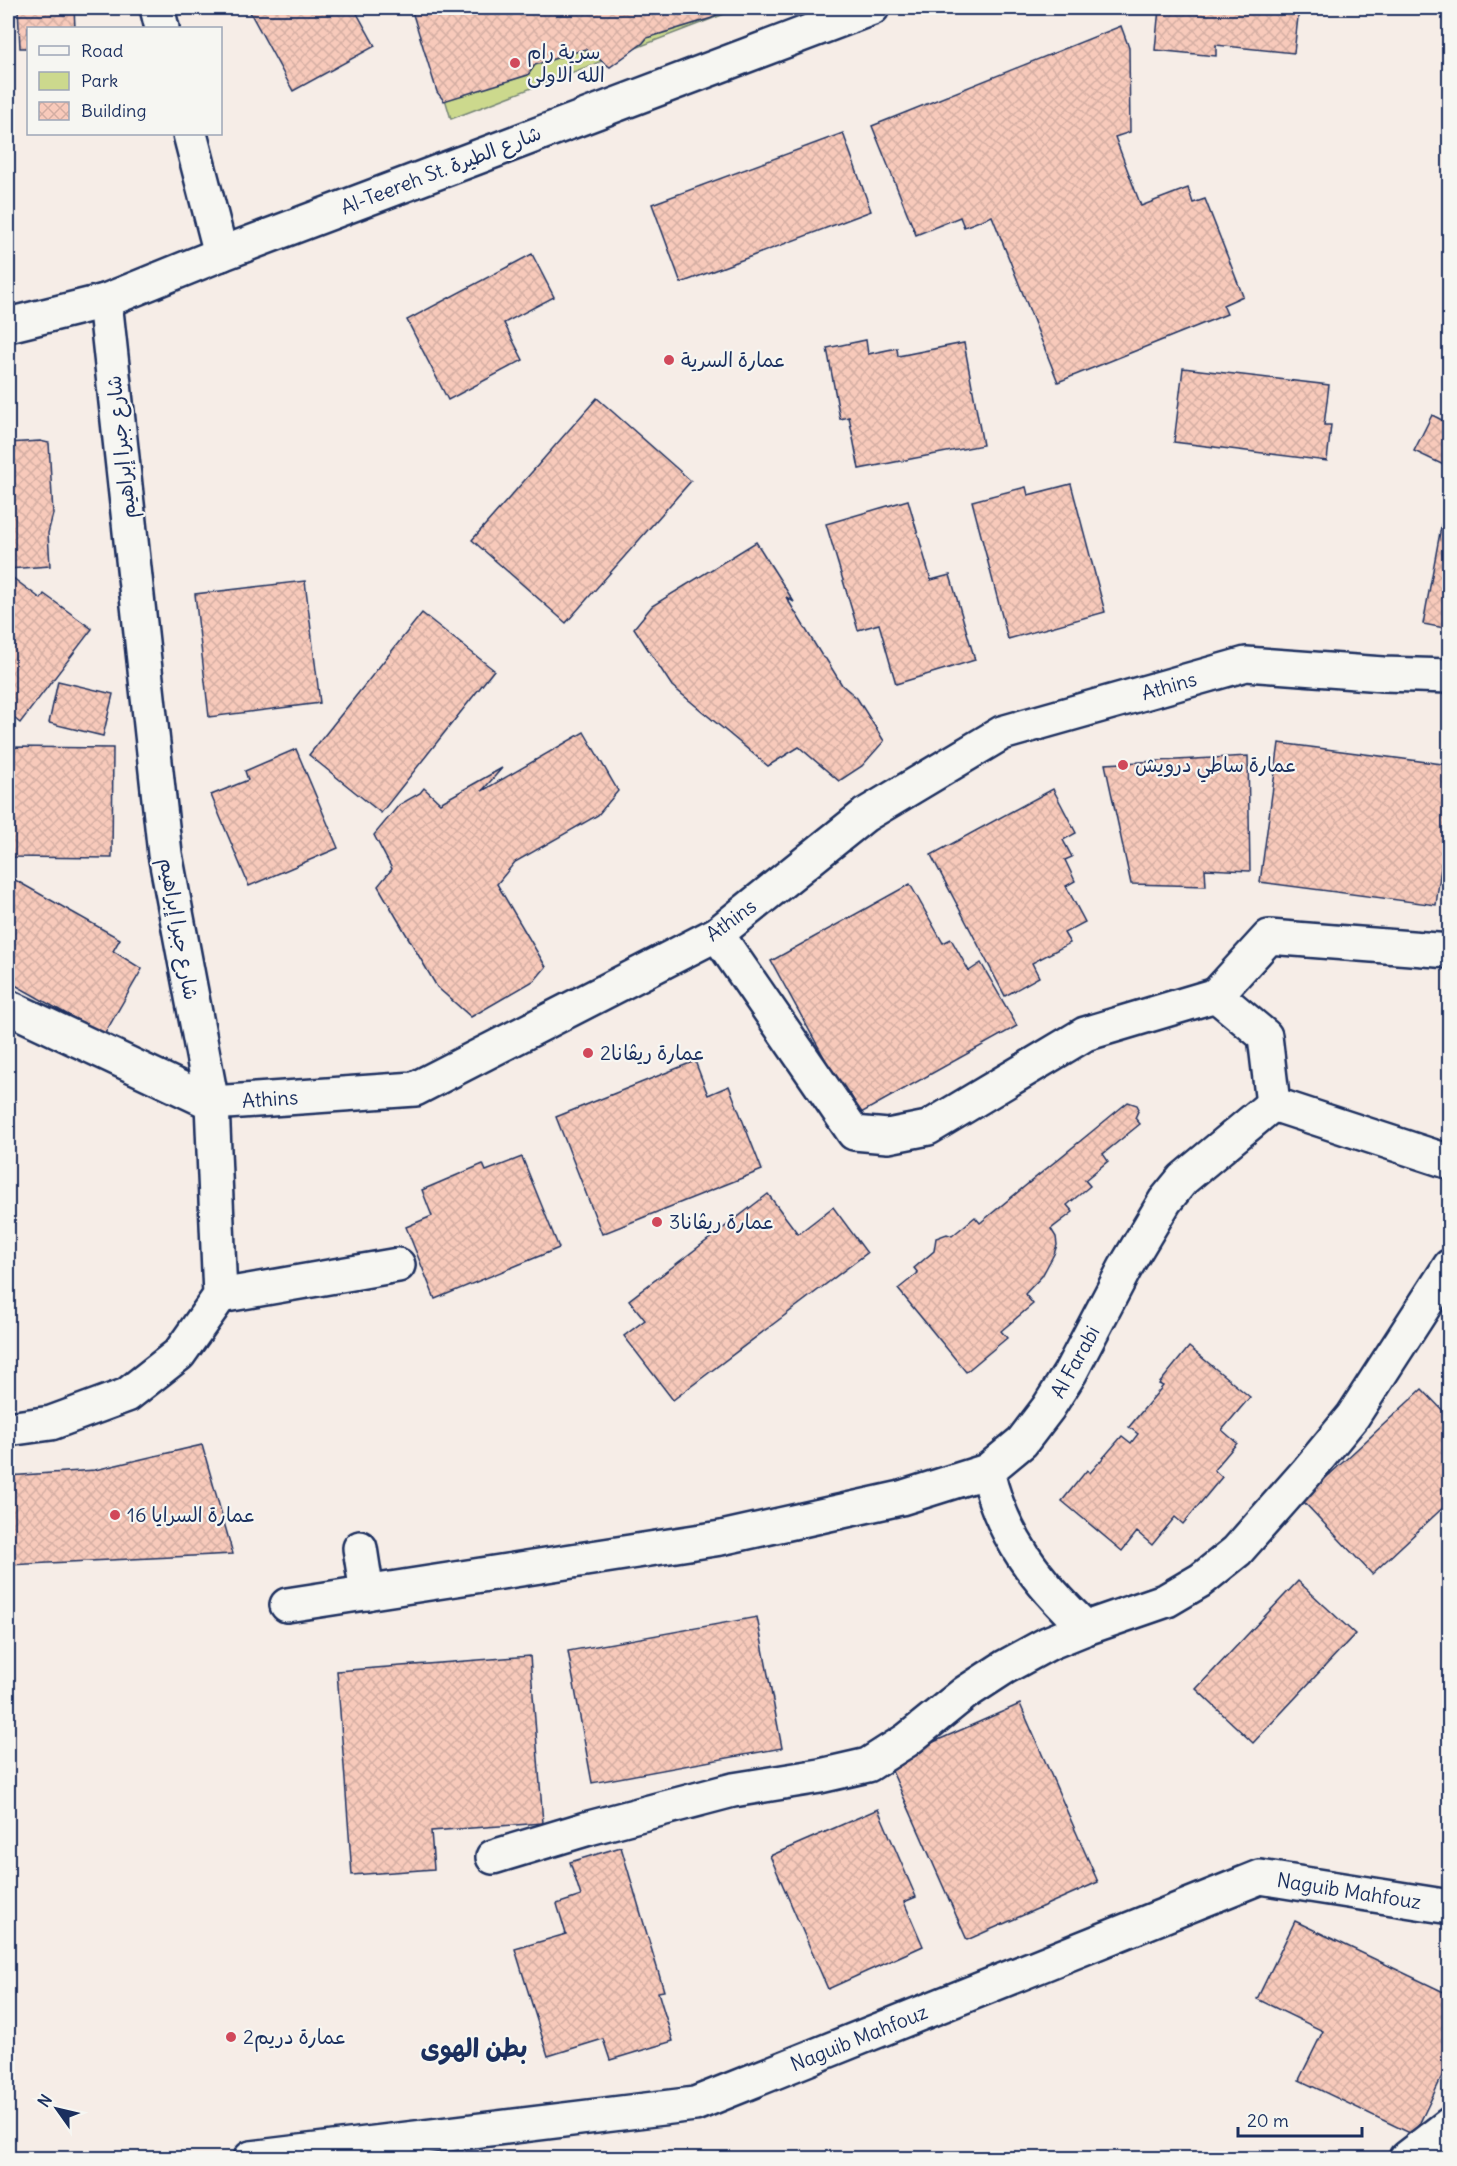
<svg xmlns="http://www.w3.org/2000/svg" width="1457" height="2166" font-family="Delius,'Playpen Sans Arabic',sans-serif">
<defs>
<pattern id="building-cross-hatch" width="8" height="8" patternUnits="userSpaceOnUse" patternTransform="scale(1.5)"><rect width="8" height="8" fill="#f8cabb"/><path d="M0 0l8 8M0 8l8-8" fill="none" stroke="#d4aea3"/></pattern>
</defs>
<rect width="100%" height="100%" fill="#f6ede7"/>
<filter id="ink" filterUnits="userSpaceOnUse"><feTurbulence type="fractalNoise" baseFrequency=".0167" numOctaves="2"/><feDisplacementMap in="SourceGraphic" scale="12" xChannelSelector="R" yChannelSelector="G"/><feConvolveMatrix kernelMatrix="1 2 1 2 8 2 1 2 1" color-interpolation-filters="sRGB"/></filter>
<g filter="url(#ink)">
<path fill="#ccd98d" stroke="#748476" stroke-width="1.5" d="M418 8H740L451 119Z"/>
<g fill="url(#building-cross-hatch)" stroke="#1b2f5e" stroke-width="1.5">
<path d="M18 8H74L75 28H28V48H20Z"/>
<path d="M258 8H354L375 46 293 91 250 12Z"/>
<path d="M411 8H720L722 11 712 18 647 38 643 43 610 67 585 49 535 65 528 75 444 101 437 92Z"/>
<path d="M1159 8H1299L1294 53 1216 45V56L1155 50Z"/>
<path d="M1121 26 1129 48 1130 132 1115 137 1141 206 1188 188 1193 203 1205 199 1243 296 1223 305 1227 314 1058 382 992 216 964 227 960 217 916 235 872 126Z"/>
<path d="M843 133 871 211 681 283 652 204Z"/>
<path d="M532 254 554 297 504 323 523 360 448 400 407 320Z"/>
<path d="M866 340 868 354 897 348 898 356 964 343 983 445 859 469 849 417 840 419 827 348Z"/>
<path d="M1183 368 1329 385 1324 425H1331L1327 461 1174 442Z"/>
<path d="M597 398 691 481 566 623 472 540Z"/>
<path d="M1432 415 1450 424V468L1414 451Z"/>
<path d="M40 441 49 443 53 514 48 533 50 566 8 569V443Z"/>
<path d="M1071 484 1105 612 1008 639 972 501 1026 487 1028 495Z"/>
<path d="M908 500 931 580 950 575 975 660 896 684 879 624 858 630 826 524Z"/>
<path d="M1443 516 1450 517V629L1423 624Z"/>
<path d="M756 542 794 602 786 597 822 656 826 659 842 685 857 698 884 741 862 766 839 781 799 747 768 766 672 686 634 628 652 606Z"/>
<path d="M9 575 41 599 44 594 92 629 20 723 8 713V578Z"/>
<path d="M305 581 320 703 209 717 195 594Z"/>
<path d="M422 613 494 670 381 813 309 755Z"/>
<path d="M58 681 113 694 103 736 49 723Z"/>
<path d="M584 732 618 791 598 815 515 862 497 884 546 967 535 980 471 1017 437 987 378 886 392 869 374 835 399 805 420 793 424 788 440 803 502 768 482 791Z"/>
<path d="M1279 743 1450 765V799L1436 905 1260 882Z"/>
<path d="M8 747 113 748 112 858 8 857Z"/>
<path d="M296 749 338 848 249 886 211 795 248 780 245 771Z"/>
<path d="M1248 756 1250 871 1205 869 1206 886 1131 884 1105 764Z"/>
<path d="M1053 789 1076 833 1063 840 1072 857 1065 860 1075 881 1066 886 1085 922 1064 933 1070 943 1032 963 1039 977 1005 996 931 855Z"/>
<path d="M8 876 120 939 113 951 142 969 104 1035 8 981Z"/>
<path d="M910 884 943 943 951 939 969 971 981 963 1017 1026 861 1113 850 1094 846 1097 771 961Z"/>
<path d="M695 1061 708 1095 729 1086 762 1170 602 1234 556 1117Z"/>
<path d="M1128 1102 1137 1105 1139 1109 1135 1118 1140 1124 1103 1154 1108 1161 1085 1180 1090 1186 1067 1205 1073 1212 1051 1229 1056 1237 1057 1245 1054 1254 1042 1276 1025 1294 1033 1304 1001 1331 1007 1338 966 1372 898 1289 918 1273 914 1268 934 1251 936 1238 947 1234 952 1236 975 1217 980 1223Z"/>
<path d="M522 1157 559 1248 435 1299 406 1227 432 1216 422 1190 483 1164 486 1171Z"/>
<path d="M768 1194 798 1234 833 1207 867 1253 673 1400 624 1336 645 1320 629 1300Z"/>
<path d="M1189 1347 1250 1397 1222 1430 1237 1443 1214 1470 1222 1477 1183 1524 1175 1517 1152 1545 1137 1532 1122 1551 1062 1501 1087 1470 1090 1473 1122 1436 1131 1443 1138 1434 1129 1427 1163 1386 1159 1384Z"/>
<path d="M1422 1389 1450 1418V1501L1372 1574 1302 1500Z"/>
<path d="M202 1445 233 1554 8 1565V1476L95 1470Z"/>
<path d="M1298 1581 1355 1634 1253 1743 1196 1689Z"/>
<path d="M757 1617 782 1748 592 1783 568 1651Z"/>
<path d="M530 1656 543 1823 431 1831 434 1869 352 1875 337 1671Z"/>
<path d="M1020 1704 1098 1882 967 1940 888 1762Z"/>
<path d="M878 1809 916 1897 904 1902 923 1946 828 1989 770 1856Z"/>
<path d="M621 1847 664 1991 658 1992 673 2041 610 2060 603 2039 548 2056 515 1949 566 1934 557 1904 581 1896 570 1862Z"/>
<path d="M1295 1921 1450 1995V2060L1414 2135 1299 2080 1323 2031 1257 1999Z"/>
<path d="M778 2154V2158H713Z"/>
</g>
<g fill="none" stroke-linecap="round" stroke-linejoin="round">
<g stroke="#1b2f5e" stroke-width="38">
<g id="minor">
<path d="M157 8 162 28"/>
<path d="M190 134 221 254"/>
<path d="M717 934 854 1133 888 1136 928 1128 1085 1034 1216 995 1265 1036 1273 1104"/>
<path d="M1216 995 1269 937 1450 951"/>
<path d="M8 1007 212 1103 415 1089 717 934 865 815 1002 733 1246 664 1383 674 1450 676"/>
<path d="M1273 1104 1450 1162"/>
<path d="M220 1296 398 1265"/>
<path d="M8 1429 51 1423 127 1395 179 1354 220 1296 212 1103 165 854 105 301"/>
<path d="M360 1548 367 1593"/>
<path d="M287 1605 721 1538 901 1498 987 1471"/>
<path d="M1086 1628C1037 1582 1002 1537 987 1471L1022 1442 1048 1408 1070 1373 1125 1268 1165 1201 1183 1179 1273 1104"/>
<path d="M493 1857 589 1828 733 1790 820 1776 868 1765 907 1740 965 1693 1005 1667 1049 1643 1086 1628 1167 1600 1201 1580 1237 1551 1306 1473 1353 1416 1450 1266"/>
<path d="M251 2158 695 2104 1260 1877 1450 1907"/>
<path d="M1406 2158 1450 2124"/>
</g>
</g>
<g stroke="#1b2f5e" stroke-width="38">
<path id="major" d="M8 325 105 301 221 254 872 8"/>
</g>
<use href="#minor" stroke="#f6f6f2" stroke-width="33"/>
<use href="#major" stroke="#f6f6f2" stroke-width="33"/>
</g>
</g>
<g fill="#d1495b" stroke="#f6f6f2" stroke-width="2">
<circle cx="515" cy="63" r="6"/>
<circle cx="669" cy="360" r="6"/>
<circle cx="1123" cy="765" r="6"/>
<circle cx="588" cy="1053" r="6"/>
<circle cx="657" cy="1222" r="6"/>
<circle cx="115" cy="1515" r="6"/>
<circle cx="231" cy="2037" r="6"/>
</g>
<g text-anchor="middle" stroke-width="4.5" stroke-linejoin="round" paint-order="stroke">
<g font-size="20" fill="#1b2f5e" stroke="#f6f6f2" text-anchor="start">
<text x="527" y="59">سرية رام<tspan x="527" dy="23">الله الاولى</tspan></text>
<text x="681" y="367">عمارة السرية</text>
<text x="1135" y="772">عمارة ساطي درويش</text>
<text x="600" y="1060">عمارة ريڤانا2</text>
<text x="669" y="1229">عمارة ريڤانا3</text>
<text x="127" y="1522">عمارة السرايا 16</text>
<text x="243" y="2044">عمارة دريم2</text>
</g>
<g font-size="20" fill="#1b2f5e" stroke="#f6f6f2">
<text transform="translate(441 170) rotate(-21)" y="7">Al-Teereh St. شارع الطيرة</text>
<text transform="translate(121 447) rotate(-96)" y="7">شارع جبرا إبراهيم</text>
<text transform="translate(1169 686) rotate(-16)" y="7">Athins</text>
<text transform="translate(731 920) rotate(-36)" y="7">Athins</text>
<text transform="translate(179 929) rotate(80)" y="7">شارع جبرا إبراهيم</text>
<text transform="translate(270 1099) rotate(-4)" y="7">Athins</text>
<text transform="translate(1075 1362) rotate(-61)" y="7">Al Farabi</text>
<text transform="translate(1349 1891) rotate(9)" y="7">Naguib Mahfouz</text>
<text transform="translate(859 2038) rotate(-22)" y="7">Naguib Mahfouz</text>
</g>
<g font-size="26" font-weight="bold" fill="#1b2f5e" stroke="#f6f6f2">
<text x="474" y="2057">بطن الهوى</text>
</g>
</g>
<rect width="1457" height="2166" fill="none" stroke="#f6f6f2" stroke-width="30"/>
<rect x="15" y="15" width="1427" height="2136" fill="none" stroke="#1b2f5e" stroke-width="2" filter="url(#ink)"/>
<rect x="27" y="27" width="195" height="108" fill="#f6f6f2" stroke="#9ea6b7" stroke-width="1.5"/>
<rect x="39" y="46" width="30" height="9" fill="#f6f6f2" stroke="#9ea6b7" stroke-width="1.5"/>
<text x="81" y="57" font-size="18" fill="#1b2f5e">Road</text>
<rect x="39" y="72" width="30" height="18" fill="#ccd98d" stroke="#9ea6b7" stroke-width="1.5"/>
<text x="81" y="87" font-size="18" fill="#1b2f5e">Park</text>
<rect x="39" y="102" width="30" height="18" fill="url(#building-cross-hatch)" stroke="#9ea6b7" stroke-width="1.5"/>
<text x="81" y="117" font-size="18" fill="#1b2f5e">Building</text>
<g transform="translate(57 2109) rotate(304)" stroke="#f6f6f2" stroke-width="4.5" paint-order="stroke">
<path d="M0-4.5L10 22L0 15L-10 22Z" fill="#1b2f5e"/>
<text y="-9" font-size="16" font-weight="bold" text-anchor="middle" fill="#1b2f5e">N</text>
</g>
<path d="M1238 2127v9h124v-9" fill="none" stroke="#1b2f5e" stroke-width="3"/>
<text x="1247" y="2127" font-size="18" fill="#1b2f5e" stroke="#f6f6f2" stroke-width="4.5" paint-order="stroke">20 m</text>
</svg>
